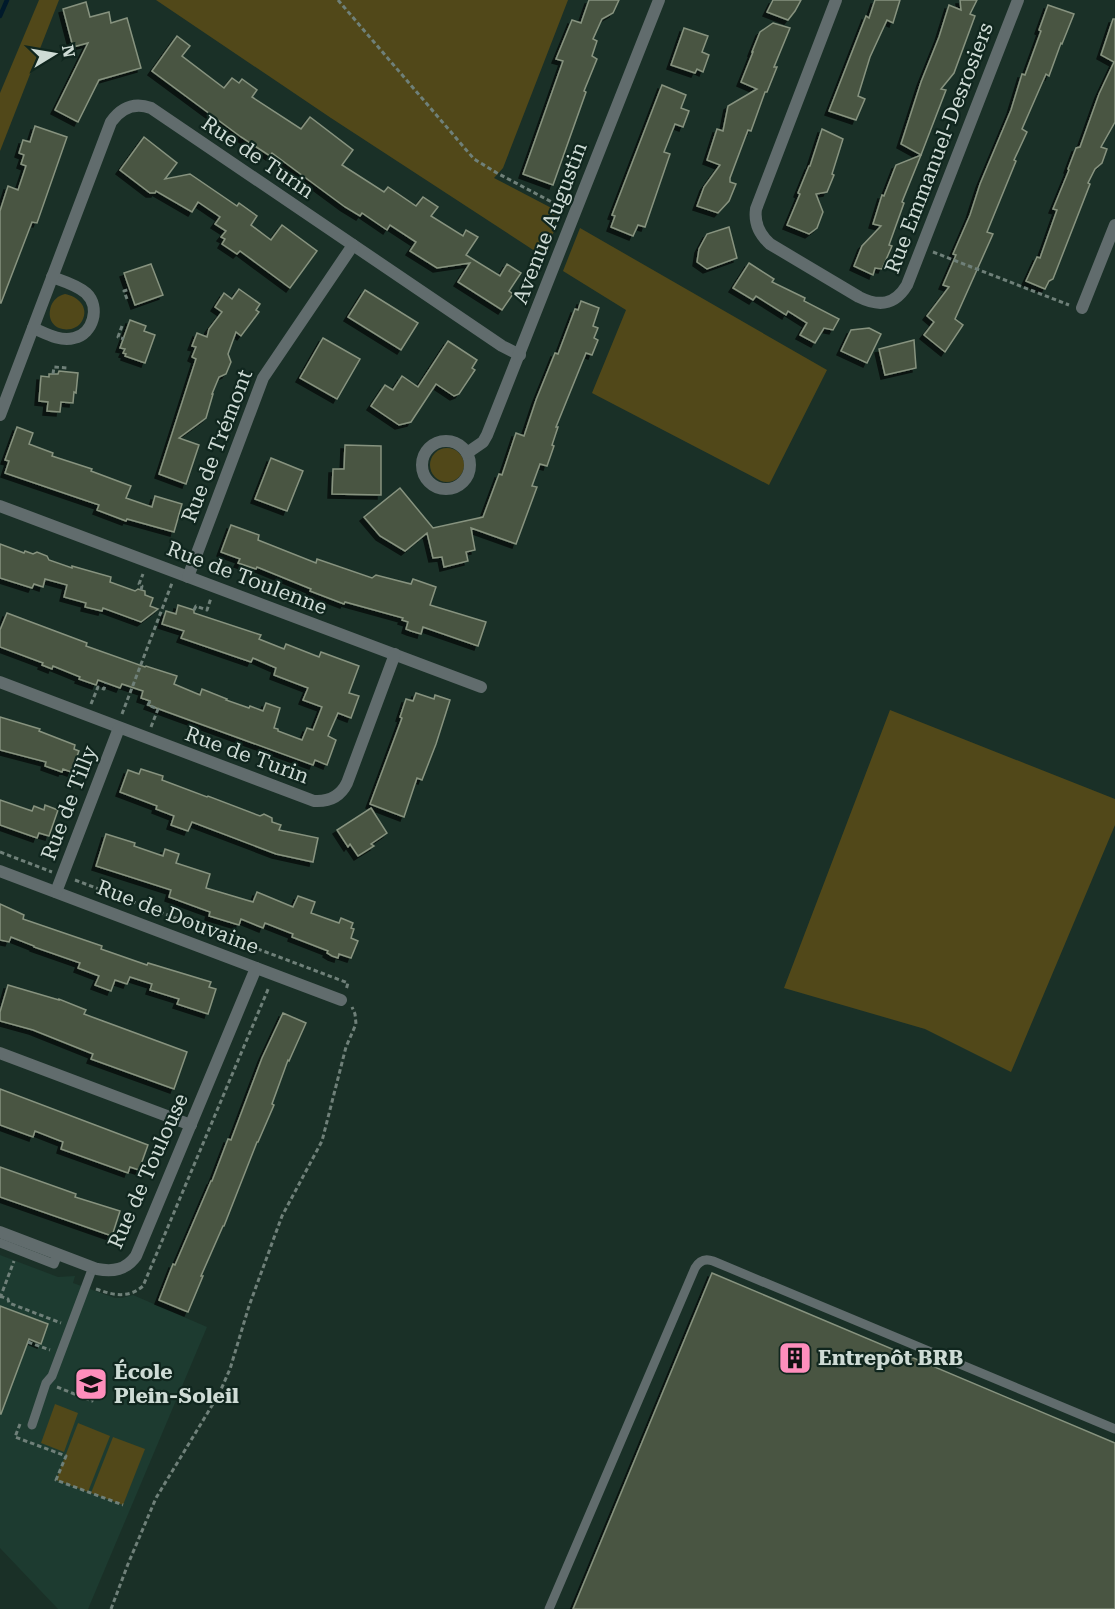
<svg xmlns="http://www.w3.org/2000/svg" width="1115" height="1609" font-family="'Roboto Serif',serif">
<defs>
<filter id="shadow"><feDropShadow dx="-4" dy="4" stdDeviation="0" flood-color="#0009"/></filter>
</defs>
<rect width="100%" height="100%" fill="#1a3027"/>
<path fill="#1d3b30" d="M0 1255 58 1277 75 1276 73 1283 115 1298H122L133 1295 207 1327 88 1609H58L0 1548Z"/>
<g fill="#514819">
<path d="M39 0H59L0 151V93Z"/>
<path d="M156 0H568L503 168 494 178 561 213 544 257 331 118Z"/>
<path d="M580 228 827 370 769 485 592 393 626 310 563 271Z"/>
<path d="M65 294C77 296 90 307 82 321 74 336 43 331 51 306 54 299 58 296 65 294Z"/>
<circle cx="447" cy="465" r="17"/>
<path d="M890 710 1115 799V825L1011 1072 925 1029 784 988Z"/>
<path d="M55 1404 78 1413 64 1452 41 1443Z"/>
<path d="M78 1423 110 1436 88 1492 56 1480Z"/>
<path d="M113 1437 145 1449 123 1505 91 1493Z"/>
</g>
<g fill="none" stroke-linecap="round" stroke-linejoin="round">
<path stroke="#001a2b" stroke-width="4.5" d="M0 16 7 0"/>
</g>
<g fill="#4a5543" stroke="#87937f" stroke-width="1.5" filter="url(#shadow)">
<path d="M589 0H619L613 13 602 19 593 39 597 41 592 56 597 59 584 91 586 92 553 185 523 174 563 61 556 59 572 20 581 23Z"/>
<path d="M773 0H801L795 11 788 20 767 12Z"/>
<path d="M875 0H900L893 23 887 20 870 57 858 96 865 99 856 120 829 111 866 16 869 18Z"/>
<path d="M960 0H977L970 14 975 16 954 73 941 89 946 90 921 155 901 144 921 82 939 37 949 5 961 10Z"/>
<path d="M86 2 90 17 109 12 111 23 127 18 141 68 99 80 78 122 55 110 88 43 73 47 63 9Z"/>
<path d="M1048 5 1074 14 1062 44 1061 43 1049 76 1046 74 1022 129 1027 132 1014 160 1016 161 987 232 993 234 955 319 963 325 945 352 924 335 934 322 927 316 949 287 943 285 956 255 953 254 970 215 980 184 1011 110 1022 74 1025 75 1041 31 1039 30Z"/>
<path d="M1113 19H1115V122L1101 147 1107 149 1102 163 1095 169 1088 183 1090 184 1053 279 1049 281 1045 289 1026 281 1037 257 1040 258 1057 210 1053 209 1069 170 1068 169 1076 148 1080 147 1099 94 1114 62 1101 55Z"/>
<path d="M773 23 790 28 774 67H777L767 92H765L751 131 748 130 730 178V182L736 184 729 201 718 213 697 206 704 187 720 165 707 160 717 129 723 131 728 106 757 89 741 82 753 52H752L760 32Z"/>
<path d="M684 28 708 36 702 52 709 55 703 72 697 69 695 73 671 65Z"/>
<path d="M177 36 190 46 182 56 224 88 232 78 239 83 242 79 257 90 252 97 301 129 310 117 353 150 342 165 384 192 388 187 416 206 423 197 438 207 431 216 463 236 466 230 478 237 466 255 500 276 507 264 521 273 509 291 513 294 502 310 458 282 470 263 437 268 410 251 416 242 390 225 387 230 362 213 360 216 345 207 272 153 270 156 241 137 152 71Z"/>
<path d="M662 85 686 95 681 108 689 111 683 127 675 124 664 152 670 154 645 227 638 225 633 236 611 227 615 216 612 215Z"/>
<path d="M35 126 67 137 37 223 32 222 1 303H0V211L8 186 18 190 26 166 21 164 24 155 19 153 23 140 30 142Z"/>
<path d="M822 129 843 139 832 174 834 175 827 192 816 194 823 212 817 228 809 234 787 225 800 194 798 193 809 166H810Z"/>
<path d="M144 137 177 163 165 179 190 174 237 206 239 203 257 216 251 225 271 240 282 225 317 251 290 288 240 251 237 254 222 244 225 239 221 237 226 231 215 224 220 217 198 202 192 212 156 191 155 193H150L120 170Z"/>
<path d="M921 155 902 202 904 203 889 245 892 246 882 269 875 268 873 275 854 266 862 246 881 226 873 224 882 195 884 196 896 165Z"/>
<path d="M729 227 737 258 707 269 697 262 699 249 707 234Z"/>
<path d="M749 263 774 279 772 282 805 298 804 301 839 319 833 330 824 328 815 343 800 335 807 323 788 311 786 315 756 296 753 300 733 288Z"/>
<path d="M151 264 163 295 135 305 124 273Z"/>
<path d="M239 289 260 304 256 310 259 312 241 336 236 332 228 354 231 362 226 374 219 377 212 394H213L206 418 179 438 199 445 186 484 159 474 196 359 192 357 196 347 192 346 197 333 207 337 209 329 222 312 215 307 224 293 232 299Z"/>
<path d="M365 290 418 323 401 350 348 317Z"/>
<path d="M581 301 599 308 593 326 598 328 594 338 598 340 592 355 586 353 556 427H558L552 445 554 446 547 466 540 464 532 486 537 487 516 544 471 528 475 550 466 552 468 561 444 567 442 557 433 558 427 533 405 551 380 536 364 517 400 488 433 528 483 517 499 474 502 475 516 433 524 436 536 400 555 353 558 354 575 309 578 310Z"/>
<path d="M130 320 146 326 144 331 155 335 145 363 125 356 126 354 123 353 125 349 120 348Z"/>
<path d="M869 328 881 334 867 363 841 351 851 330Z"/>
<path d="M323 338 360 359 337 399 300 378Z"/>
<path d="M914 340 916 368 885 375 879 349Z"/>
<path d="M448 341 477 360 472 368 475 370 459 394 454 396 436 384 411 422 399 425 371 406 385 385 393 390 402 376 418 387Z"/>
<path d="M59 371 78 373 76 393 74 392 73 403 61 402 60 412 47 411 48 402 39 401 41 376 49 377V374H58Z"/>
<path d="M17 427 33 433 29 444 53 453 52 456 92 469 91 471 131 486 126 498 152 507 155 496 182 504 174 532 127 519 126 521 97 510 99 505 5 473 9 461 5 460Z"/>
<path d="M345 445 381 446V495L332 494 333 469H344Z"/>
<path d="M271 458 303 471 287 511 255 499Z"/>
<path d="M231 525 259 535 258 540 316 563 317 559 372 578 376 575 411 584 413 579 436 587 430 605 486 622 478 646 423 627 421 634 411 631 406 629 408 622 402 620 403 618 345 602 344 604 310 591 311 589 257 567 256 569 238 563 240 559 221 552Z"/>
<path d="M0 544 24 553 25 551 33 554 37 552 47 556 49 560 72 568V566L111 577 110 582 135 591 138 589 145 591V595L153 598 150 606 158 609 141 622 103 608 102 611 85 607 86 603 64 597 67 585 45 579 43 587 34 584 32 588 0 578Z"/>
<path d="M178 605 194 610V613L261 635 259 639 284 649 286 644 319 657 321 652 359 666 349 693 359 696 351 718 338 713 328 736 336 740 327 765 315 760 313 765 148 705 150 701 141 698 143 691 122 684 120 688 98 680 96 685 79 679 80 677 53 666 52 669 42 665 43 663 0 647V630L7 613 87 643 86 646 145 667 146 666 177 676 174 684 200 695 202 689 227 699 226 700 249 708 250 706 263 711 266 703 280 708 274 728 278 729V731L302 740 307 728 313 730 322 707 303 700 308 688 274 675 276 668 253 658 251 662 181 638 184 631 162 624 166 611 176 614Z"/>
<path d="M416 693 434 699 435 695 450 700 436 744 422 780 417 778 404 817 370 804 402 718 400 717 406 699 413 701Z"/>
<path d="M0 717 40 729 39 731 75 745 74 749 79 751 71 772 63 769 62 772 45 766 46 762 0 750Z"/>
<path d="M141 769 163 776 162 780 207 797 208 796 260 816 264 814 272 818V822L281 825 279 830 318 838 313 862 276 854 192 822 188 831 171 825 174 816 156 809 157 806 120 792 128 770 139 774Z"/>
<path d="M0 800 32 811 34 806 44 810 45 805 58 810 49 836 39 833 37 838 0 825Z"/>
<path d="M371 808 387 833 371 844 374 846 358 856 350 844 348 847 337 830Z"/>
<path d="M106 834 135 843 134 846 163 856 165 849 179 854 176 863 210 874 206 888 253 902 257 892 293 907 298 896 315 902 311 913 339 923 341 918 353 923 351 928 354 929 351 938 358 941 351 958 339 954 338 958 332 956 327 953 328 951 292 937 293 934 265 923 263 928 241 919 239 925 209 916 210 912 169 897 171 890 96 866Z"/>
<path d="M0 904 24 915 23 919 102 946 101 949 147 965 148 963 211 982 209 987 216 989 208 1014 177 1004 179 999 150 990 152 984 130 977 127 984 115 980 111 991 95 985 99 976 78 968 80 963 34 947V946L11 937 9 942 0 940Z"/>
<path d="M8 985 59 1000V999L86 1010 84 1014 187 1052 174 1089 91 1059 93 1054 33 1030 0 1021V1012Z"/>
<path d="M283 1013 306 1023 289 1061 288 1060 272 1104 274 1105 258 1142H257L224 1226H223L201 1276H203L188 1312 159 1300 173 1264 175 1265 211 1181H212L228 1139 231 1140 262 1058Z"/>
<path d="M0 1089 148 1145 139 1170 130 1167 128 1173 61 1149 63 1142 35 1131 33 1137 0 1125Z"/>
<path d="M0 1167 76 1194 75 1197 120 1211 112 1236 0 1197Z"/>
<path d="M712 1273 1115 1443V1609H573Z"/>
<path d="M0 1306 48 1324 41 1344 29 1339 1 1414H0Z"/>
</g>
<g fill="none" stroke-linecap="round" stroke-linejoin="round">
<g stroke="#6f8079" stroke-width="3" stroke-dasharray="4.5 3" stroke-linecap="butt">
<path d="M338 0 474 159 497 173 563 208"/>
<path d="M933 252 1069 305"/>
<path d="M127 299 124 291 130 289"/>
<path d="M122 326 118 337 124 339"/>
<path d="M53 374 54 367 67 368"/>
<path d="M141 590 142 586 139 584 143 574"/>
<path d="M194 610 196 606 207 610 211 598"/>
<path d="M150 701 148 705 158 709 151 727"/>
<path d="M91 704 98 687 104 689 106 683"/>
<path d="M122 714 172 583"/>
<path d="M0 852 52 872"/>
<path d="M75 880 348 983 346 990"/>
<path d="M96 1289C113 1295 128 1299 143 1286L269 987"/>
<path d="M0 1296 8 1299 9 1303 61 1323"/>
<path d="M0 1298 14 1261"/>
<path d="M28 1342 50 1350"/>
<path d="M57 1387 92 1401 94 1393"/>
<path d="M20 1424 15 1437 66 1456 56 1480 123 1505"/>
<path d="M111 1609 128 1564 156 1498 219 1394 230 1369 249 1306 282 1216 322 1141 346 1047 356 1024 355 1014 352 1007"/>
</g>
<g stroke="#616c6d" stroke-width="9">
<path d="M0 1243 54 1264 58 1254"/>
<path d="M32 1425 46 1383 52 1376 93 1267"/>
<path d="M549 1609 695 1268C699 1261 705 1258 713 1261L1115 1429"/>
</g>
<g stroke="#616c6d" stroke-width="12">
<path d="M836 0 756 209C754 223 759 234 770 244L859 297C879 307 895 305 907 285L1018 0"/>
<path d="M1082 308 1115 225"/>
<path d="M33 328C45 333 60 342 74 338 93 334 101 307 86 293 77 285 63 281 52 277"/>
<path d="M0 415 111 122C121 108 134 102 151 108L502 346 520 355"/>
<circle cx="446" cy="465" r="24"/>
<path d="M467 453 483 442 487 435 659 0"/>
<path d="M0 506 481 687"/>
<path d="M188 577 263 378 353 245"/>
<path d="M0 682 314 801C329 802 340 797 347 783L395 654"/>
<path d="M0 871 341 1000"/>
<path d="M56 892 119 728"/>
<path d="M0 1053 191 1125"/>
<path d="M0 1232 97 1269C113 1272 126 1270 136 1256L256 968"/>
</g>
</g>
<defs>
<g id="building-square" transform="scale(1.725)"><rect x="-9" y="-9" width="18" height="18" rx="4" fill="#fe8ebc" stroke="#10261e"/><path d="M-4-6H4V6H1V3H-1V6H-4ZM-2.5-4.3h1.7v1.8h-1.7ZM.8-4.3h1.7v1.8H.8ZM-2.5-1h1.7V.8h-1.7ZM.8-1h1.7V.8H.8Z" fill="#111"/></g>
<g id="school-square" transform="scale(1.725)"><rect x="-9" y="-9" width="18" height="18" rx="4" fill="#fe8ebc" stroke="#10261e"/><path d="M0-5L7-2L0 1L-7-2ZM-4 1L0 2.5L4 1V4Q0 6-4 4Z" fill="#111"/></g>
</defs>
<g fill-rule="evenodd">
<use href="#building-square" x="795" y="1358"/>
<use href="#school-square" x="91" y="1384"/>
</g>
<g text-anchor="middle" stroke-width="4.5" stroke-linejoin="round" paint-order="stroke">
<g font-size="21" fill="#cedbd5" stroke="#10261e">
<text transform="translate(939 148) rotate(-69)" y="7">Rue Emmanuel-Desrosiers</text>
<text transform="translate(258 157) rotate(34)" y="7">Rue de Turin</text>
<text transform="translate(550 223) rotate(-69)" y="7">Avenue Augustin</text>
<text transform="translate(217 446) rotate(-69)" y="7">Rue de Trémont</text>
<text transform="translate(247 578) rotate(21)" y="7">Rue de Toulenne</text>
<text transform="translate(247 755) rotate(20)" y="7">Rue de Turin</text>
<text transform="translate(69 803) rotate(-69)" y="7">Rue de Tilly</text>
<text transform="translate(178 917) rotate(21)" y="7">Rue de Douvaine</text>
<text transform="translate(148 1171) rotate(-66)" y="7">Rue de Toulouse</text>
</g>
<g font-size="21" font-weight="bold" fill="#cedbd5" stroke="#10261e" text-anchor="start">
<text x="818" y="1365">Entrepôt BRB</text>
<text x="114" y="1379">École<tspan x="114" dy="24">Plein-Soleil</tspan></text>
</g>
</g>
<g transform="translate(54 54) rotate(79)" stroke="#10261e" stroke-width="4.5" paint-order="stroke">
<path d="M0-4.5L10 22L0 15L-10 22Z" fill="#cedbd5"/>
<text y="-9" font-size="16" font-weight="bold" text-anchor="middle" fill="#cedbd5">N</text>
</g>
</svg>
